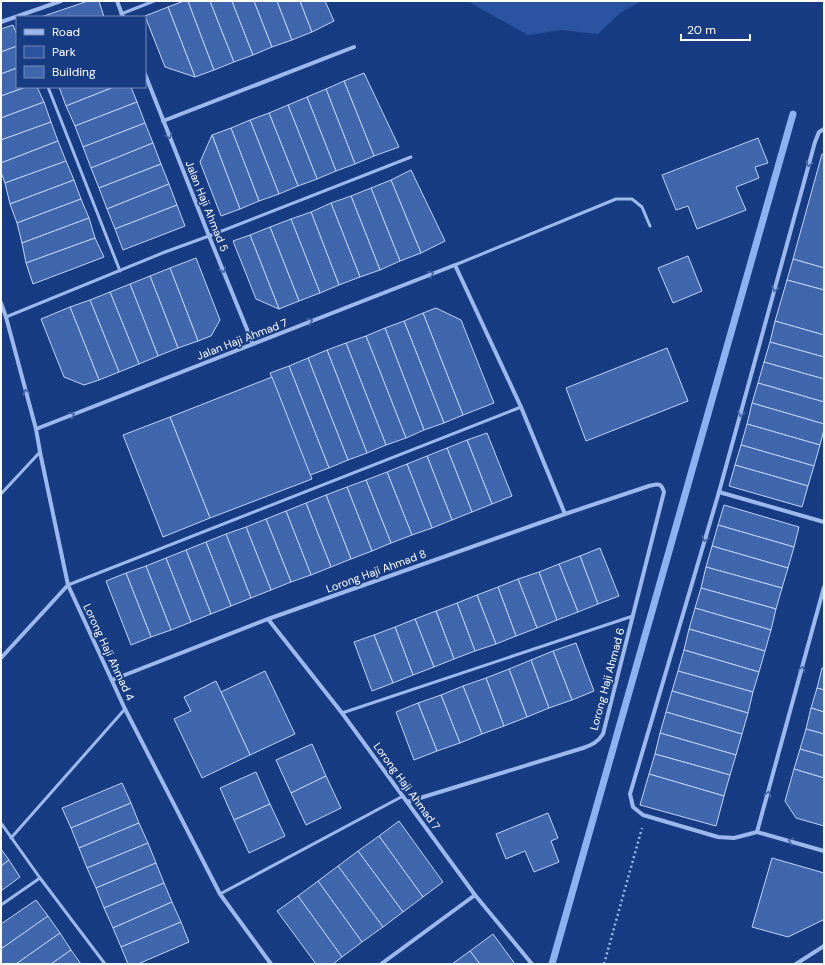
<svg xmlns="http://www.w3.org/2000/svg" width="825" height="965" font-family="'DM Sans',sans-serif">
<rect width="100%" height="100%" fill="#183c83"/>
<path fill="#2a54a2" d="M467 1H642L621 12 598 34 561 30 528 35Z"/>
<g fill="none" stroke-linecap="round" stroke-linejoin="round">
<path stroke="#8eb1ef" stroke-width="7" d="M552 964 793 114"/>
</g>
<g fill="#4066ad" stroke="#c1d4f9">
<path d="M88 1H99L104 17H41Z"/>
<path d="M184 1H188L214 70 195 77 168 7Z"/>
<path d="M188 1H210L234 62 214 70Z"/>
<path d="M210 1H232L253 55 234 62Z"/>
<path d="M232 1H254L272 47 253 55Z"/>
<path d="M254 1H277L292 40 272 47Z"/>
<path d="M277 1H300L312 32 292 40Z"/>
<path d="M300 1H325L334 21 312 32Z"/>
<path d="M168 7 195 77 165 67 145 16Z"/>
<path d="M13 25 17 35V46L1 52V29Z"/>
<path d="M17 46V68L1 74V52Z"/>
<path d="M17 68V87H26L1 96V74Z"/>
<path d="M364 73 399 147 374 156 344 81Z"/>
<path d="M344 81 374 156 355 164 326 89Z"/>
<path d="M26 87H37L44 102 1 118V96Z"/>
<path d="M59 87H114L66 106Z"/>
<path d="M114 87H131L137 102 75 126 66 106Z"/>
<path d="M326 89 355 164 336 171 307 97Z"/>
<path d="M307 97 336 171 317 179 288 105Z"/>
<path d="M44 102 51 122 1 140V118Z"/>
<path d="M137 102 145 123 83 147 75 126Z"/>
<path d="M288 105 317 179 298 186 269 113Z"/>
<path d="M269 113 298 186 279 194 250 120Z"/>
<path d="M250 120 279 194 259 201 231 128Z"/>
<path d="M51 122 58 141 1 163V140Z"/>
<path d="M145 123 153 143 91 168 83 147Z"/>
<path d="M231 128 259 201 240 209 212 135Z"/>
<path d="M212 135 240 209 221 216 200 162Z"/>
<path d="M758 138 768 163 755 167 759 178 736 187 746 210 697 229 688 206 676 210 662 175Z"/>
<path d="M58 141 66 161 5 183 1 172V163Z"/>
<path d="M153 143 161 164 99 188 91 168Z"/>
<path d="M822 154 824 155V268L793 259Z"/>
<path d="M66 161 74 180 10 204 5 183Z"/>
<path d="M161 164 169 184 107 209 99 188Z"/>
<path d="M411 170 445 241 421 253 391 180Z"/>
<path d="M74 180 81 199 17 223 10 204Z"/>
<path d="M391 180 421 253 400 261 371 188Z"/>
<path d="M169 184 177 205 115 229 107 209Z"/>
<path d="M371 188 400 261 380 270 351 196Z"/>
<path d="M351 196 380 270 360 277 331 203Z"/>
<path d="M81 199 89 218 22 243 17 223Z"/>
<path d="M331 203 360 277 339 285 311 212Z"/>
<path d="M177 205 185 226 123 250 115 229Z"/>
<path d="M311 212 339 285 320 293 291 219Z"/>
<path d="M89 218 95 238 26 263 22 243Z"/>
<path d="M291 219 320 293 299 301 270 227Z"/>
<path d="M270 227 299 301 279 309 250 235Z"/>
<path d="M250 235 279 309 256 299 233 241Z"/>
<path d="M95 238 104 257 33 284 26 263Z"/>
<path d="M688 256 702 291 673 303 658 268Z"/>
<path d="M196 258 220 320 211 336 198 341 170 268Z"/>
<path d="M793 259 824 268V290L787 280Z"/>
<path d="M170 268 198 341 178 348 150 276Z"/>
<path d="M150 276 178 348 158 356 130 284Z"/>
<path d="M787 280 824 290V335L775 321Z"/>
<path d="M130 284 158 356 139 364 110 292Z"/>
<path d="M110 292 139 364 119 372 90 300Z"/>
<path d="M90 300 119 372 99 380 70 307Z"/>
<path d="M70 307 99 380 84 385 64 377 41 319Z"/>
<path d="M436 308 461 320 494 403 463 415 423 313Z"/>
<path d="M423 313 463 415 444 423 404 321Z"/>
<path d="M404 321 444 423 424 430 385 328Z"/>
<path d="M775 321 824 335V357L770 342Z"/>
<path d="M385 328 424 430 406 438 366 336Z"/>
<path d="M366 336 406 438 386 445 346 343Z"/>
<path d="M770 342 824 357V379L764 362Z"/>
<path d="M346 343 386 445 367 453 327 350Z"/>
<path d="M667 348 688 401 586 441 566 388Z"/>
<path d="M327 350 367 453 348 460 308 358Z"/>
<path d="M308 358 348 460 329 468 289 366Z"/>
<path d="M764 362 824 379V402L758 383Z"/>
<path d="M289 366 329 468 310 475 270 373Z"/>
<path d="M272 377 312 479 210 518 170 417Z"/>
<path d="M758 383 824 402V424L752 403Z"/>
<path d="M752 403 824 424V429L820 445 747 424Z"/>
<path d="M170 417 210 518 163 537 123 435Z"/>
<path d="M747 424 820 445 814 466 741 445Z"/>
<path d="M487 433 512 496 492 504 467 440Z"/>
<path d="M467 440 492 504 472 512 447 448Z"/>
<path d="M741 445 814 466 808 486 735 465Z"/>
<path d="M447 448 472 512 452 520 427 456Z"/>
<path d="M427 456 452 520 432 528 407 464Z"/>
<path d="M407 464 432 528 412 535 387 472Z"/>
<path d="M735 465 808 486 802 507 729 486Z"/>
<path d="M387 472 412 535 391 543 366 480Z"/>
<path d="M366 480 391 543 372 551 347 487Z"/>
<path d="M347 487 372 551 351 559 326 495Z"/>
<path d="M326 495 351 559 331 567 306 503Z"/>
<path d="M306 503 331 567 311 575 286 511Z"/>
<path d="M724 505 799 527 794 547 718 525Z"/>
<path d="M286 511 311 575 291 582 266 519Z"/>
<path d="M266 519 291 582 271 590 246 527Z"/>
<path d="M718 525 794 547 788 568 712 546Z"/>
<path d="M246 527 271 590 251 598 226 534Z"/>
<path d="M226 534 251 598 231 606 206 542Z"/>
<path d="M206 542 231 606 211 614 186 550Z"/>
<path d="M712 546 788 568 782 588 706 567Z"/>
<path d="M600 548 619 596 598 604 580 556Z"/>
<path d="M186 550 211 614 191 622 166 558Z"/>
<path d="M580 556 598 604 578 612 559 564Z"/>
<path d="M166 558 191 622 171 630 146 566Z"/>
<path d="M559 564 578 612 557 620 539 572Z"/>
<path d="M146 566 171 630 151 637 126 573Z"/>
<path d="M706 567 782 588 776 609 701 588Z"/>
<path d="M539 572 557 620 537 628 518 579Z"/>
<path d="M126 573 151 637 131 645 106 581Z"/>
<path d="M518 579 537 628 516 636 498 587Z"/>
<path d="M498 587 516 636 496 644 477 595Z"/>
<path d="M701 588 776 609 771 630 695 608Z"/>
<path d="M477 595 496 644 475 651 457 603Z"/>
<path d="M457 603 475 651 454 659 436 611Z"/>
<path d="M695 608 771 630 765 651 689 629Z"/>
<path d="M436 611 454 659 434 667 415 619Z"/>
<path d="M415 619 434 667 413 675 395 627Z"/>
<path d="M395 627 413 675 393 683 374 635Z"/>
<path d="M689 629 765 651 759 672 684 650Z"/>
<path d="M374 635 393 683 372 691 354 642Z"/>
<path d="M576 643 594 691 572 700 553 651Z"/>
<path d="M684 650 759 672 753 692 678 671Z"/>
<path d="M553 651 572 700 549 708 531 660Z"/>
<path d="M531 660 549 708 527 717 509 669Z"/>
<path d="M822 668H824V690L817 688Z"/>
<path d="M509 669 527 717 504 726 486 678Z"/>
<path d="M265 671 295 734 250 755 221 692Z"/>
<path d="M678 671 753 692 748 713 672 691Z"/>
<path d="M486 678 504 726 482 734 463 686Z"/>
<path d="M216 681 250 755 202 778 174 719 191 711 184 697Z"/>
<path d="M463 686 482 734 460 743 441 695Z"/>
<path d="M817 688 824 690V712L811 708Z"/>
<path d="M672 691 748 713 742 734 666 712Z"/>
<path d="M441 695 460 743 437 751 418 703Z"/>
<path d="M418 703 437 751 414 760 396 712Z"/>
<path d="M811 708 824 712V734L806 729Z"/>
<path d="M666 712 742 734 736 755 660 733Z"/>
<path d="M806 729 824 734V756L800 749Z"/>
<path d="M660 733 736 755 730 775 655 754Z"/>
<path d="M312 744 326 776 291 793 276 760Z"/>
<path d="M800 749 824 756V778L794 769Z"/>
<path d="M655 754 730 775 724 796 649 774Z"/>
<path d="M794 769 824 778V826L796 818 785 801Z"/>
<path d="M256 772 270 804 234 820 220 788Z"/>
<path d="M649 774 724 796 716 826 640 805Z"/>
<path d="M326 776 341 808 306 825 291 793Z"/>
<path d="M122 783 131 803 71 828 62 808Z"/>
<path d="M131 803 139 823 79 848 71 828Z"/>
<path d="M270 804 285 836 249 853 234 820Z"/>
<path d="M548 813 558 838 551 841 559 862 534 872 525 851 506 859 496 834Z"/>
<path d="M399 821 443 882 423 897 379 836Z"/>
<path d="M139 823 148 843 87 868 79 848Z"/>
<path d="M379 836 423 897 403 912 358 851Z"/>
<path d="M148 843 156 863 96 888 87 868Z"/>
<path d="M1 849 9 860 1 866Z"/>
<path d="M358 851 403 912 383 927 338 866Z"/>
<path d="M772 858 824 873V917L823 920 788 937 752 927Z"/>
<path d="M9 860 20 877 1 891V866Z"/>
<path d="M156 863 164 883 104 908 96 888Z"/>
<path d="M338 866 383 927 362 942 318 881Z"/>
<path d="M318 881 362 942 342 957 298 896Z"/>
<path d="M164 883 172 902 113 928 104 908Z"/>
<path d="M298 896 342 957 333 964H316L277 911Z"/>
<path d="M36 900 48 916 1 949V924Z"/>
<path d="M172 902 181 922 121 947 113 928Z"/>
<path d="M48 916 60 933 16 964H1V949Z"/>
<path d="M181 922 189 942 138 964H128L121 947Z"/>
<path d="M60 933 71 950 51 964H16Z"/>
<path d="M493 934 515 964H480L470 951Z"/>
<path d="M71 950 81 964H51Z"/>
<path d="M470 951 480 964H452Z"/>
</g>
<g fill="none" stroke-linecap="round" stroke-linejoin="round">
<path stroke="#9cb8ec" stroke-width="2.5" stroke-dasharray="2 3" stroke-linecap="butt" d="M604 964 642 828"/>
<g stroke="#9cb8ec" stroke-width="3">
<path d="M121 14 154 1"/>
<path d="M48 87 120 271"/>
<path d="M455 265 616 199H632L642 207 650 226"/>
<path d="M6 317 165 252 209 236 411 157"/>
<path d="M1 494 40 452"/>
<path d="M68 585 521 407"/>
<path d="M342 713 633 616"/>
<path d="M1 823 40 878 105 964"/>
<path d="M11 838 125 709"/>
<path d="M220 894 403 796"/>
<path d="M1 905 40 878"/>
</g>
<g stroke="#9cb8ec" stroke-width="4">
<path d="M117 1 123 17"/>
<path d="M1 22 61 1"/>
<path d="M145 74 209 236 253 344"/>
<path d="M163 121 354 47"/>
<path d="M1 303 6 317 36 429 40 452 68 585 125 709 220 894 271 964"/>
<path d="M36 429 455 265 521 407 565 514"/>
<path d="M719 492 824 522"/>
<path d="M268 619 342 713 475 895 532 964"/>
<path d="M1 658 68 585"/>
<path d="M112 680 268 619 565 514 649 486C657 484 661 482 664 492L603 734C598 742 592 745 583 748L407 802"/>
<path d="M757 832 734 838 718 837 643 815 633 807 630 794 719 492 815 142 819 132 824 129"/>
<path d="M757 832 824 587"/>
<path d="M757 832 824 851"/>
<path d="M381 964 475 895"/>
<path d="M796 964 824 946"/>
</g>
</g>
<defs><path id="oneway-chevron" d="M-2-3.5L2.5 0L-2 3.5" fill="none" stroke-width="1.6" stroke-linecap="round" stroke-linejoin="round"/></defs>
<g stroke="#4667a8">
<use href="#oneway-chevron" transform="translate(169 136) rotate(69)"/>
<use href="#oneway-chevron" transform="translate(809 164) rotate(105)"/>
<use href="#oneway-chevron" transform="translate(223 270) rotate(68)"/>
<use href="#oneway-chevron" transform="translate(431 274) rotate(-21)"/>
<use href="#oneway-chevron" transform="translate(775 289) rotate(105)"/>
<use href="#oneway-chevron" transform="translate(310 321) rotate(-21)"/>
<use href="#oneway-chevron" transform="translate(26 392) rotate(-105)"/>
<use href="#oneway-chevron" transform="translate(741 414) rotate(105)"/>
<use href="#oneway-chevron" transform="translate(72 415) rotate(-21)"/>
<use href="#oneway-chevron" transform="translate(705 539) rotate(106)"/>
<use href="#oneway-chevron" transform="translate(802 669) rotate(-75)"/>
<use href="#oneway-chevron" transform="translate(768 794) rotate(-75)"/>
<use href="#oneway-chevron" transform="translate(791 841) rotate(-164)"/>
</g>
<g text-anchor="middle" stroke-width="3.5" stroke-linejoin="round" paint-order="stroke">
<g font-size="11" fill="#fff" stroke="#183c83">
<text transform="translate(207 206) rotate(68)" y="4">Jalan Haji Ahmad 5</text>
<text transform="translate(242 339) rotate(-21)" y="4">Jalan Haji Ahmad 7</text>
<text transform="translate(376 571) rotate(-20)" y="4">Lorong Haji Ahmad 8</text>
<text transform="translate(109 652) rotate(65)" y="4">Lorong Haji Ahmad 4</text>
<text transform="translate(607 679) rotate(-75)" y="4">Lorong Haji Ahmad 6</text>
<text transform="translate(407 786) rotate(54)" y="4">Lorong Haji Ahmad 7</text>
</g>
</g>
<rect width="825" height="965" fill="none" stroke="#ffffff" stroke-width="4"/>
<rect x="16" y="16" width="130" height="72" fill="#183c83" stroke="#748ab5"/>
<rect x="24" y="29" width="20" height="6" fill="#9cb8ec" stroke="#748ab5"/>
<text x="52" y="36" font-size="12" fill="#ffffff">Road</text>
<rect x="24" y="46" width="20" height="12" fill="#2a54a2" stroke="#748ab5"/>
<text x="52" y="56" font-size="12" fill="#ffffff">Park</text>
<rect x="24" y="66" width="20" height="12" fill="#4066ad" stroke="#748ab5"/>
<text x="52" y="76" font-size="12" fill="#ffffff">Building</text>
<path d="M681 34v6h69v-6" fill="none" stroke="#ffffff" stroke-width="2"/>
<text x="687" y="34" font-size="12" fill="#ffffff" stroke="#183c83" stroke-width="3" paint-order="stroke">20 m</text>
</svg>
